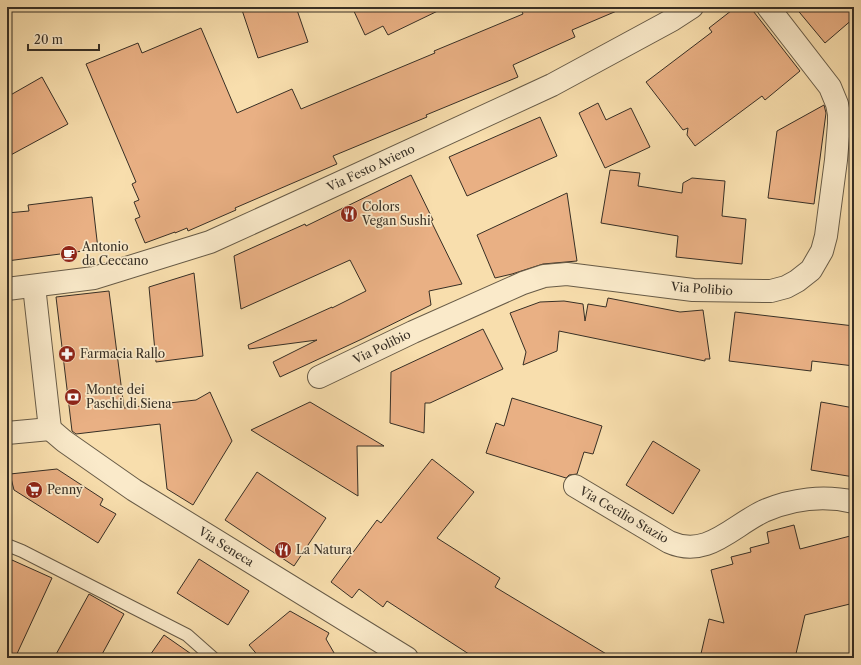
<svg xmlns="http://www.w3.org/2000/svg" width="861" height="665" font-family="'Libre Caslon Text',serif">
<rect width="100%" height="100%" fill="#f8dead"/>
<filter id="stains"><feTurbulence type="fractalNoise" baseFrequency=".005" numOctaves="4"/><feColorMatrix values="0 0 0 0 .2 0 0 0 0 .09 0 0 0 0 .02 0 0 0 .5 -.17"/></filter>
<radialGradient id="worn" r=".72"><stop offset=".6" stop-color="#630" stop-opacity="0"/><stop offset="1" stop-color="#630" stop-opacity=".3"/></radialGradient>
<g fill="#e9b084" stroke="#372f25">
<path d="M241 7H296L308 42 258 58Z"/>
<path d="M352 7H446L388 35 383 26 365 35Z"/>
<path d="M520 7H626L572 30 575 37 513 65 518 77 426 115 427 117 333 156 337 164 235 208 236 210 188 231 187 228 175 233V232L145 243 135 219 140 217 134 202 139 200 132 184 136 182 86 64 138 43 142 53 201 28 237 113 292 89 301 109 435 53 434 51 523 14Z"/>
<path d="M736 7H750L800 71 765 100 762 96 695 146 687 135 688 128 683 130 646 82 712 32 709 28Z"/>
<path d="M795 7H854V18L825 43Z"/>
<path d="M42 77 68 124 7 157V97Z"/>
<path d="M598 103 606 120 631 108 650 147 605 168 579 113Z"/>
<path d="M824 105 826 113 814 204 768 198 777 131Z"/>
<path d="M540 117 557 156 467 196 449 157Z"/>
<path d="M610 170 640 173 638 186 682 193 683 183 692 178 725 181 722 216 746 219 742 264 676 257 678 236 601 223Z"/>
<path d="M411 175 433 220 431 221 462 284 429 291 431 305 362 339 280 377 273 362 317 340 249 349 248 345 332 307V308L366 291 350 260 241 309 234 256 305 224 306 226Z"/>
<path d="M567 193 577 261 543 264 512 274 495 278 477 235Z"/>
<path d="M92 197 98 249 7 261V213L29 211 28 205Z"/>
<path d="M194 273 203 356 156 362 149 287Z"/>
<path d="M109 291 124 408 196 400 210 392 232 441 193 505 167 489 160 424 76 434 72 431 56 297Z"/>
<path d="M608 298 680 312 703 310 710 359H705V361L559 331 557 351 523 365 526 352 510 313 540 302 564 301 583 304 585 321 588 304 606 307Z"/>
<path d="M735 312 854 326V366L812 361 811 371 729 361Z"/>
<path d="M483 329 503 369 430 403H425L424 433 390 423 391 372Z"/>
<path d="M512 398 602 426 593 454 584 452 577 474 569 475 566 478 486 453 496 423 504 426Z"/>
<path d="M310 402 384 446H357L358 496 251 430Z"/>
<path d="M821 402 854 408V477L811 470Z"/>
<path d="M653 441 700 470 673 514 626 485Z"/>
<path d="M432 459 474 492 437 538 500 578 495 587 613 658H475L387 601 383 607 359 589 352 598 331 582 377 520 381 523Z"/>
<path d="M57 469 103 499 100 505 116 514 98 543 14 490 10 474Z"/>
<path d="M257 472 326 518 294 566 225 520Z"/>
<path d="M794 525 800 549 854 535V603L805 615 795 658H700L709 619 724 623 711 570 733 564 731 557 751 552 750 548 769 543 767 532Z"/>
<path d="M199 559 249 591 228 625 177 593Z"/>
<path d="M12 560 52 578 15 658H7V571Z"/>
<path d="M89 594 124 614 100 658H54Z"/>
<path d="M290 611 329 633 326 639 337 658H260L249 645Z"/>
<path d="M164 635 197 658H148Z"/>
</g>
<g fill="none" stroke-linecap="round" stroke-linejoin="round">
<g stroke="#675b47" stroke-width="14">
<path id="service" d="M7 545 22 551 187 635 213 658"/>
</g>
<g stroke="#675b47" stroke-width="24">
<g id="minor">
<path d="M34 286 50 429"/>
<path d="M7 289 94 278 210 242 298 202 552 85 672 20 692 7"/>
<path d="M319 377 413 332 523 283 544 276 567 274 693 290 771 291 786 287 797 281 811 270 822 251 826 236 836 160 839 124V114L837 104 830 87 768 7"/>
<path d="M50 429 64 441 134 490 407 658"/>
<path d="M7 433 50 429"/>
<path d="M575 486 669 542C707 559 732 526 764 511 792 499 824 495 854 502"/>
</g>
</g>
<use href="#service" stroke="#faeaca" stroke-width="12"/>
<use href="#minor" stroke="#faeaca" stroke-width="22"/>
</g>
<defs>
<g id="restaurant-disc" transform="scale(0.9)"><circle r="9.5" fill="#8f2418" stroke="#faeaca"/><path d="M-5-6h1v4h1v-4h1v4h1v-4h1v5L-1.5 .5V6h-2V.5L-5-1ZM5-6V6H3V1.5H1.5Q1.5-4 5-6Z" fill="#fff"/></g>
<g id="cafe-disc" transform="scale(0.9)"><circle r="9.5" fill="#8f2418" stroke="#faeaca"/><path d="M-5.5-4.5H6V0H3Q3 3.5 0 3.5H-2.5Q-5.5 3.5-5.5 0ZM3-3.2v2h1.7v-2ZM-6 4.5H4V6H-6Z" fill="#fff"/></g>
<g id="pharmacy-disc" transform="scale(0.9)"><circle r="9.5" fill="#8f2418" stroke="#faeaca"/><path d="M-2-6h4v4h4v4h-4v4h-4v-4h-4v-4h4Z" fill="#fff"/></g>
<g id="bank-disc" transform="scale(0.9)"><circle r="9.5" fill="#8f2418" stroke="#faeaca"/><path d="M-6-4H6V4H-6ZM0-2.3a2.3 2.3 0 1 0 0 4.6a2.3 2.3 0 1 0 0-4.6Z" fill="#fff"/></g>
<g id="supermarket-disc" transform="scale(0.9)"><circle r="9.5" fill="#8f2418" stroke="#faeaca"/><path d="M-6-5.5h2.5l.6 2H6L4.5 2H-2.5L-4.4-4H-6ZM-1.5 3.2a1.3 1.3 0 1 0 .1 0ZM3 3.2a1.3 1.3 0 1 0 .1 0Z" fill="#fff"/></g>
</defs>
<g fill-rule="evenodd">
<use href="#restaurant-disc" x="349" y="214"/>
<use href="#cafe-disc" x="69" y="254"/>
<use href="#pharmacy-disc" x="67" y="354"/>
<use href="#bank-disc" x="73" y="397"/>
<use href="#supermarket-disc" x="34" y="490"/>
<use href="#restaurant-disc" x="283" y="550"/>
</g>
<g text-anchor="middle" stroke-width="3.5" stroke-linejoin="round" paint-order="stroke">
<g font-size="12" fill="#372f25" stroke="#faeaca">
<text transform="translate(371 168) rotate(-25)" y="4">Via Festo Avieno</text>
<text transform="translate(702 289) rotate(4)" y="4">Via Polibio</text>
<text transform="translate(382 347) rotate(-26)" y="4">Via Polibio</text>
<text transform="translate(624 515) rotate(30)" y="4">Via Cecilio Stazio</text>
<text transform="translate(226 547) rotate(32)" y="4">Via Seneca</text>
</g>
<g font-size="12" fill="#372f25" stroke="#faeaca" text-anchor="start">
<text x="362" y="211">Colors<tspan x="362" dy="14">Vegan Sushi</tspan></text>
<text x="82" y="251">Antonio<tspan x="82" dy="14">da Ceccano</tspan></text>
<text x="80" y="358">Farmacia Rallo</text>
<text x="86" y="394">Monte dei<tspan x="86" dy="14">Paschi di Siena</tspan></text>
<text x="47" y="494">Penny</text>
<text x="296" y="554">La Natura</text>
</g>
</g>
<rect width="861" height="665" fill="none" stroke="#f8dead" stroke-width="24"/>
<rect x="8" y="8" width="845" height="649" fill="none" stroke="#372f25" stroke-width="2"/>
<rect x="12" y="12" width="837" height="641" fill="none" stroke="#372f25"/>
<path d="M28 44v6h71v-6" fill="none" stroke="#372f25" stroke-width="2"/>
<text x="34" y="44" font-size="12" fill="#372f25" stroke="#faeaca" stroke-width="3" paint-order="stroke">20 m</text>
<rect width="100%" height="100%" filter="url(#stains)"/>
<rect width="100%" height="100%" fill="url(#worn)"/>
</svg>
